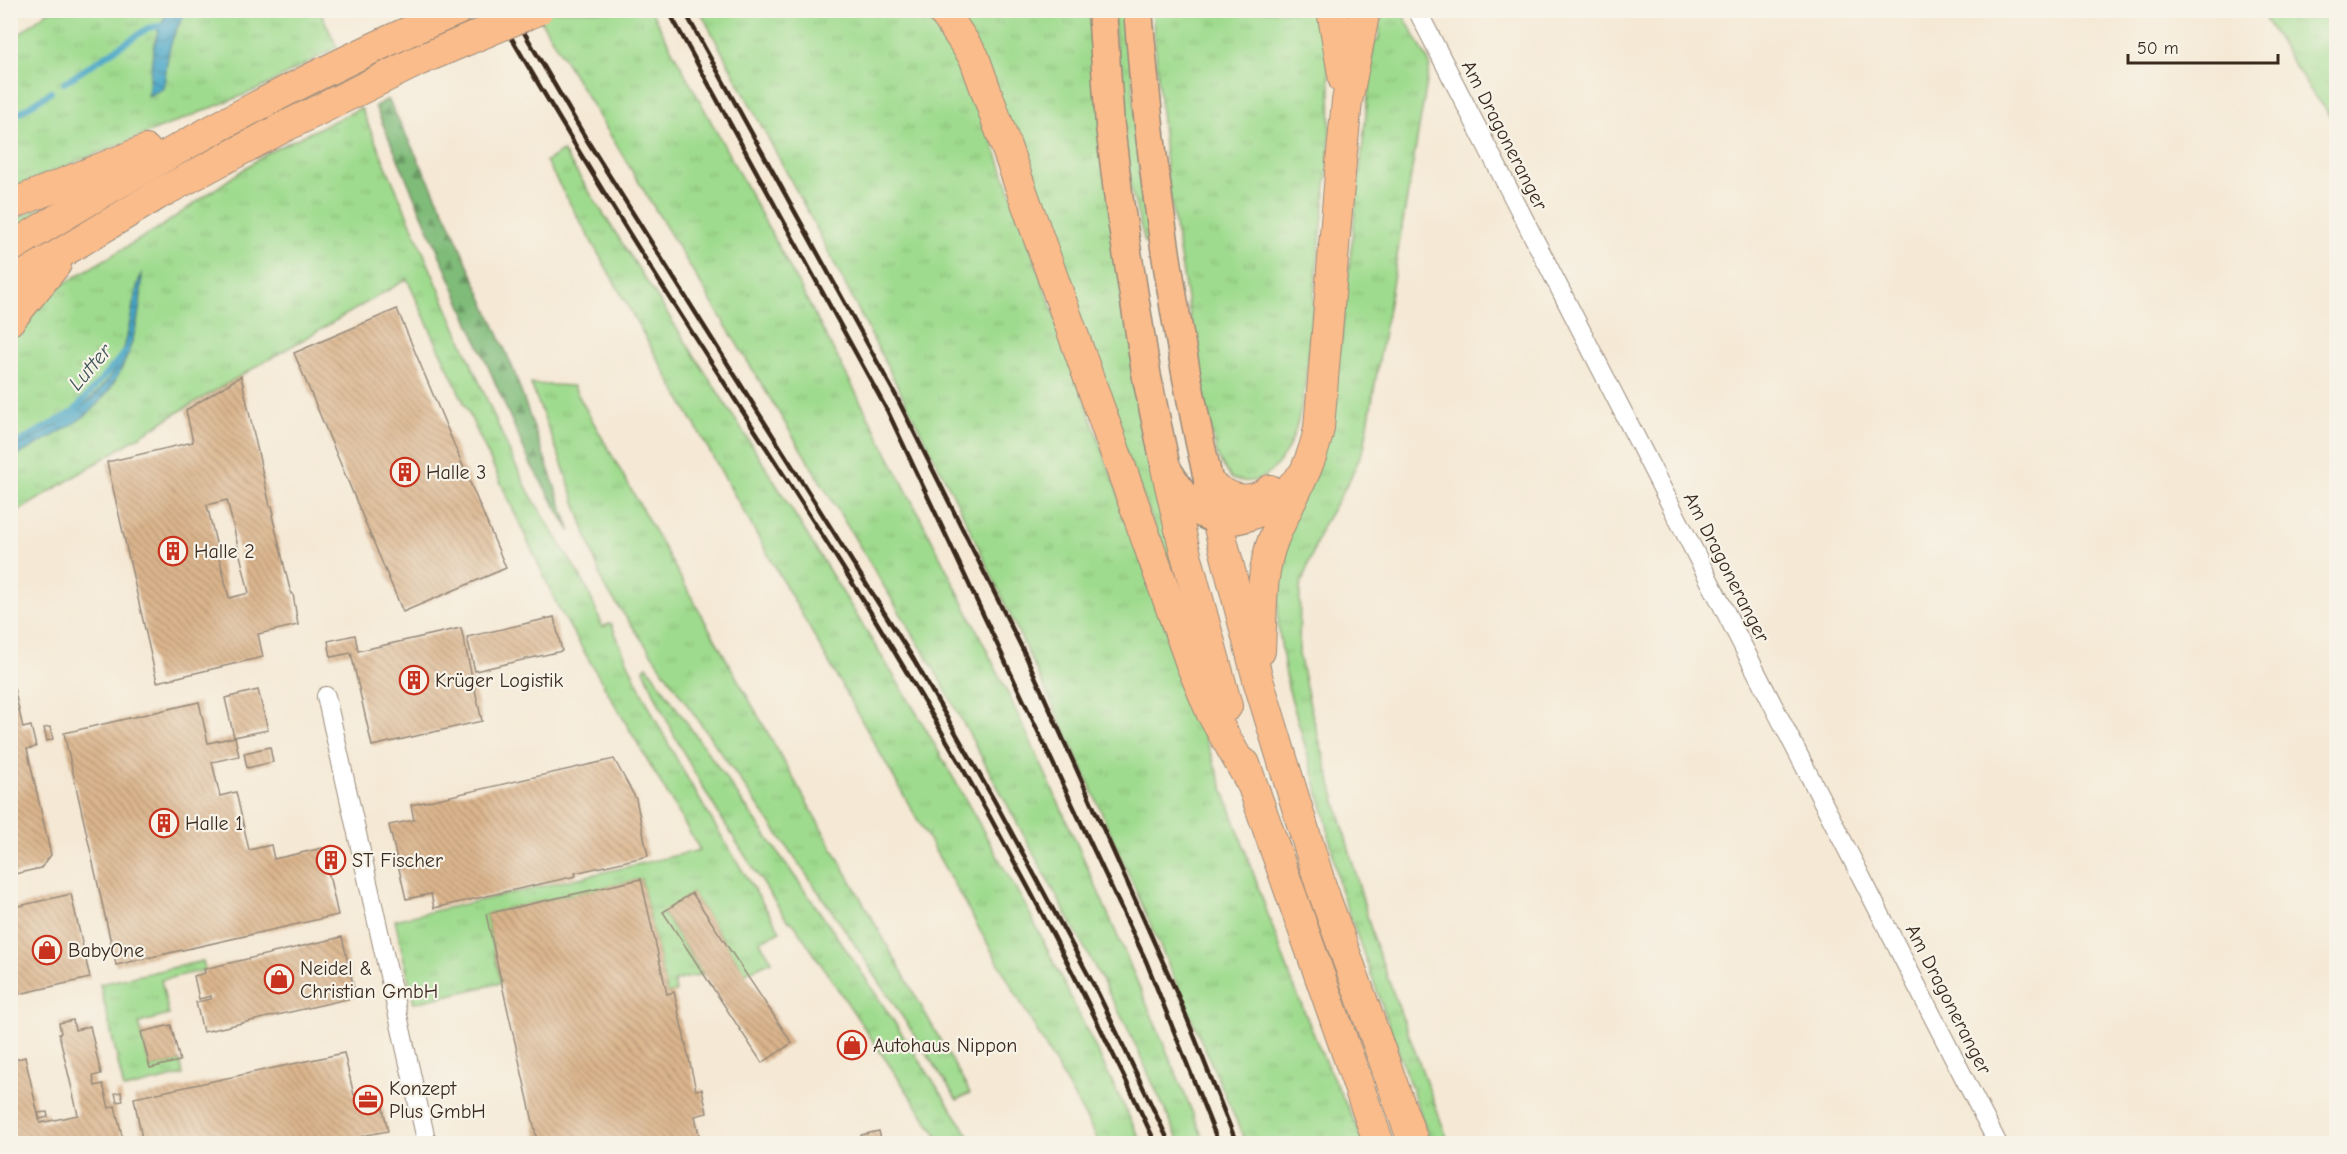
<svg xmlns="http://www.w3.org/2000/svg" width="2347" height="1154" font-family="'Comic Neue',sans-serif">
<defs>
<pattern id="grass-tufts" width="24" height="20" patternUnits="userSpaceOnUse" patternTransform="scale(1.5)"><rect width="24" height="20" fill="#9fdb8e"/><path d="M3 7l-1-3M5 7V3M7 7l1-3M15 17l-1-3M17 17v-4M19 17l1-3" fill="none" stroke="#8abc7a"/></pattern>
<pattern id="forest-firs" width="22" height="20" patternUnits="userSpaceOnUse" patternTransform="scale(1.5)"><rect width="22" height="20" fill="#7fbb79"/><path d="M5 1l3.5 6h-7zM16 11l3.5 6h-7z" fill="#699863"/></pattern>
<pattern id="water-waves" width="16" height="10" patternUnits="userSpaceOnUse" patternTransform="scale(1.5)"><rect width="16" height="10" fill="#47a6c6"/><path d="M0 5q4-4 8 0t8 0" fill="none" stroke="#3c87a0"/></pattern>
<pattern id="building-back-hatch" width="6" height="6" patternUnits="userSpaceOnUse" patternTransform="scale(1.5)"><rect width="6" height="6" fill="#dbb58d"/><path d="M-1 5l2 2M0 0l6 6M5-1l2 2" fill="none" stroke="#b39373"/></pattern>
</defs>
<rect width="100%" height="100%" fill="#f7f3e8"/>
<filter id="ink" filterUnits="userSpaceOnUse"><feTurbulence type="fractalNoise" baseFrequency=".0167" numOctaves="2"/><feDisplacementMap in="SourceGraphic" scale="12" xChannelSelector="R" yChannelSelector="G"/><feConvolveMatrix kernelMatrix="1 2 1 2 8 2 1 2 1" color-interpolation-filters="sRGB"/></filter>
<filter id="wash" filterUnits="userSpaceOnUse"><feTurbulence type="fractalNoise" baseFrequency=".008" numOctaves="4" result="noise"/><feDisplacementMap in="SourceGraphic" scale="24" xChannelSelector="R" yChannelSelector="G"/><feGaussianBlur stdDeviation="1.35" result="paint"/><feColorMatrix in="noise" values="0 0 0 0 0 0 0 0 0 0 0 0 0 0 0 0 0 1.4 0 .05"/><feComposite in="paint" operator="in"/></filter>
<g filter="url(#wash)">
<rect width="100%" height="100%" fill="#f5e9d5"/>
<g fill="url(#grass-tufts)" stroke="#6d8256" stroke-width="1.5">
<path d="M49 11H320L337 47 261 88 11 188V40Z"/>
<path d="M535 11H651C774 237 897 464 1009 696 1079 843 1143 993 1205 1143H1180L1126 1025 933 667Z"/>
<path d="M700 11H921C952 36 966 76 982 112L1291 979 1323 1057 1365 1143H1246L1084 772 959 506 811 218Z"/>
<path d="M952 11H1089L1185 603Z"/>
<path d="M1113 11H1127L1141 187 1150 241 1145 243 1128 178Z"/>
<path d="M1152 11H1320C1343 106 1322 209 1313 305 1309 344 1306 410 1290 444 1278 469 1259 490 1231 478L1218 458 1203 395 1167 178Z"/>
<path d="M1382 11H1401L1430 64 1364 448 1348 483 1322 527 1300 588 1299 654 1311 710 1374 941 1449 1143H1431L1339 885 1325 815 1288 687 1278 626V598L1282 563 1341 340 1374 42 1378 41Z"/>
<path d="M2260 11H2336V122L2308 87Z"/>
<path d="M361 108 513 460 530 494 586 586 603 627 611 623C655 732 718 832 780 931L760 942 772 961 745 973 692 893 663 913 703 974 674 981 676 992 667 994 641 879 486 914 501 983 414 1003 395 920 700 850 558 607 407 279 180 411 11 516V338L32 313 63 284 162 226 267 153Z"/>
<path d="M563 151 755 450 919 717 1030 914 1142 1143H1100L546 161Z"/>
<path d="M73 194 11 233V221Z"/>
<path d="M531 384 573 386 970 1093 957 1100 846 931 604 586 561 461Z"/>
<path d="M647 666 852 958 974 1143H942L794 924 787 920C734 839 680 759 644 669Z"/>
<path d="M203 961 205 970 161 980 169 1015 139 1023 150 1068 180 1061 183 1075 124 1089 100 984Z"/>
</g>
<path fill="url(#forest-firs)" stroke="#5d724c" stroke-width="1.5" d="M388 99 448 219 512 366 571 532 530 463 375 106Z"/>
<g fill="url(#water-waves)" stroke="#416872" stroke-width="1.5">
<path d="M169 11H187C169 37 167 57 164 88L148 96C152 68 151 33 169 11Z"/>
<path d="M142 272C142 324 125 389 79 420 59 434 32 447 11 459V450C56 425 107 401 124 348 132 322 132 296 142 272Z"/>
</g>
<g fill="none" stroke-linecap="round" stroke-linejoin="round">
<g stroke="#47a6c6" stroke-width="6">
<path d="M64 83 148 28 166 25"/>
<path d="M10 119 51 92"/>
<path d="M10 447 74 411 126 351"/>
</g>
</g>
<g id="blocks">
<g fill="url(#building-back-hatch)" fill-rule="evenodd">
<path d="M397 309 506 568 403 612 294 353Z"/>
<path d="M241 376 270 506H272L274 514 272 515 291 594H293L298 625 258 634 263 657 157 682 107 462 193 442 186 410ZM227 500 249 593 229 598 207 505Z"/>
<path d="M554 617 562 651 475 671 467 637Z"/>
<path d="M461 628 482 721 372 746 351 653 331 657 328 641 355 635 358 651Z"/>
<path d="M14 688 23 728 31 726 36 747 27 749 51 855 41 868 10 875V689Z"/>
<path d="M258 690 268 730 234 737 225 698Z"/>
<path d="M199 702 208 743 235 737 239 756 212 762 220 796 236 792 249 850 271 845 274 859 323 848 338 915 116 965 64 733Z"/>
<path d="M50 727 53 739 47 741 44 728Z"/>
<path d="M270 747 273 762 247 768 244 753Z"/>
<path d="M614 759 636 799 648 856 575 873 576 876 434 908 431 894 406 899 389 825 414 820 411 805Z"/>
<path d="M334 853 337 864 329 866 326 855Z"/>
<path d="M641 879 667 994 674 992 696 1090 702 1089 707 1113 695 1116 701 1144H538L486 914Z"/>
<path d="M692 893 792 1043 762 1063 663 912Z"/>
<path d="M71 894 90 978 10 996V908Z"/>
<path d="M342 937 356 997 203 1032 196 1002 211 999V996L199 999 194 976 205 973 204 969Z"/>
<path d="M73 1020 75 1030 90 1026 101 1074 93 1076 95 1086 103 1084 109 1108 115 1106 124 1144H10V1061L25 1057 40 1123 78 1115 59 1034 61 1033 59 1023Z"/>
<path d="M171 1025 180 1061 150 1068 141 1032Z"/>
<path d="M344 1053 354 1095 379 1090 388 1131 362 1136 364 1144H143L134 1098Z"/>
<path d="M121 1092 123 1101 117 1102 115 1093Z"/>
<path d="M47 1112 48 1117 40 1119 38 1113Z"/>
<path d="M879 1131 882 1144H863L861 1135Z"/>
<path d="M933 1138 937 1144H924Z"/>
</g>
</g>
</g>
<g filter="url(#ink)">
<use href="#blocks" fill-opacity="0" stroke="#988a7a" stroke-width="1.5"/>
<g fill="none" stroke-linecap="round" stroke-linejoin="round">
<g stroke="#988a7a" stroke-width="20">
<g id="minor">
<path d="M1417 10 1998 1144"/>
<path d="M326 696 427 1144"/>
</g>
</g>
<g stroke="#988a7a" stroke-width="31">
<g id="primary">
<path d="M1102 10 1110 126 1119 201 1147 378 1166 468 1190 505 1203 514 1217 520"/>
<path d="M1138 10C1151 178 1176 342 1214 506"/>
</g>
</g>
<g stroke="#988a7a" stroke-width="32">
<g id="trunk">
<path d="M941 10 947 17 974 57 1191 664 1211 712 1250 781"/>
<path d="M1332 10 1344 80"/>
<path d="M10 205 146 150"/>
<path d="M10 248C154 159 303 76 458 10"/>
<path d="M10 284 157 195 282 128"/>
<path d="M10 320 56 264"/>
<path d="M1166 468 1184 547 1227 706"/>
<path d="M1301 477C1276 503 1255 521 1217 520L1258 680 1321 886 1414 1144"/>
<path d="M1209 484C1229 499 1249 507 1270 490"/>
<path d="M1260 651C1262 615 1260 574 1273 540 1288 503 1312 467 1319 428L1341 162 1347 101 1365 10"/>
<path d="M1245 764 1379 1144"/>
</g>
</g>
<use href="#minor" stroke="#fff" stroke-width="18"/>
<use href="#primary" stroke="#fabc8b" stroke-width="28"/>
<use href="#trunk" stroke="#fabc8b" stroke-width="30"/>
<g stroke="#3b2a1e" stroke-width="4.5">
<path d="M495 10C554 111 614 211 677 309 744 415 814 519 879 626 981 793 1073 966 1156 1144"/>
<path d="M511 10 585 137 914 660 994 800 1098 993 1170 1144"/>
<path d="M668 10 888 412 1146 961 1219 1144"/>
<path d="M684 10 895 394 1025 654 1179 998 1237 1144"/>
</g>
<g stroke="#988a7a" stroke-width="32" stroke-linecap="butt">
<path id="trunk-bridge" d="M282 128 420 60 538 10"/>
</g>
<use href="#trunk-bridge" stroke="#fabc8b" stroke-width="30"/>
</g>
</g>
<defs>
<g id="building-ring" transform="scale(1.5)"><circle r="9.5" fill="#f7f3e8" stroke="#c8321e" stroke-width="1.5"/><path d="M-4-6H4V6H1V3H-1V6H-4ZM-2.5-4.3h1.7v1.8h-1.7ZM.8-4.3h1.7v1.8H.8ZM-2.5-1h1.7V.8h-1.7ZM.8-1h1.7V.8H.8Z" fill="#c8321e"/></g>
<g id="shop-ring" transform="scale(1.5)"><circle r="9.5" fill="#f7f3e8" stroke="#c8321e" stroke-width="1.5"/><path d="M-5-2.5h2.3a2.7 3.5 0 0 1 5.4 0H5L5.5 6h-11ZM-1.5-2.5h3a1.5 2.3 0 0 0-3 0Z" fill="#c8321e"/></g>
<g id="office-ring" transform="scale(1.5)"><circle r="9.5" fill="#f7f3e8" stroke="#c8321e" stroke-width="1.5"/><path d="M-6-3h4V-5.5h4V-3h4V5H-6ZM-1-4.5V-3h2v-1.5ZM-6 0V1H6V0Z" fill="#c8321e"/></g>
</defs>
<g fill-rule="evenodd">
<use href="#building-ring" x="405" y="472"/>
<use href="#building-ring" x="173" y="551"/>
<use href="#building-ring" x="414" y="680"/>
<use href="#building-ring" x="164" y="823"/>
<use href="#building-ring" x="331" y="860"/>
<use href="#shop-ring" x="47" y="950"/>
<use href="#shop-ring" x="279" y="979"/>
<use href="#shop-ring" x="852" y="1045"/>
<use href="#office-ring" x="368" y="1100"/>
</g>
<g text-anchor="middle" stroke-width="4.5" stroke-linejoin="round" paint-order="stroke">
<g font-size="20" fill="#3b2a1e" stroke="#f7f3e8">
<text transform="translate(1505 135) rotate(63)" y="7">Am Dragoneranger</text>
<text transform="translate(1727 567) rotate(63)" y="7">Am Dragoneranger</text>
<text transform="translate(1949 999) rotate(63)" y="7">Am Dragoneranger</text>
</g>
<g font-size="20" fill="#3b2a1e" stroke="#f7f3e8" text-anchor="start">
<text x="426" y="479">Halle 3</text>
<text x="194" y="558">Halle 2</text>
<text x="435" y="687">Krüger Logistik</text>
<text x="185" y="830">Halle 1</text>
<text x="352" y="867">ST Fischer</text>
<text x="68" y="957">BabyOne</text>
<text x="300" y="975">Neidel &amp;<tspan x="300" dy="23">Christian GmbH</tspan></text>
<text x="873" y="1052">Autohaus Nippon</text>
<text x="389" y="1095">Konzept<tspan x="389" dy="23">Plus GmbH</tspan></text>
</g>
<g font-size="21" font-style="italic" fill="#3f5559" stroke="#f7f3e8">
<text transform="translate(90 367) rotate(-49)" y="7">Lutter</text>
</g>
</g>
<rect width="2347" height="1154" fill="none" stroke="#f7f3e8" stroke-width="36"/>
<path d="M2128 54v9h150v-9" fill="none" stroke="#3b2a1e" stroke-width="3"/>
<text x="2137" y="54" font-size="18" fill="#3b2a1e" stroke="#f7f3e8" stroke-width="4.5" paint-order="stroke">50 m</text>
</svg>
